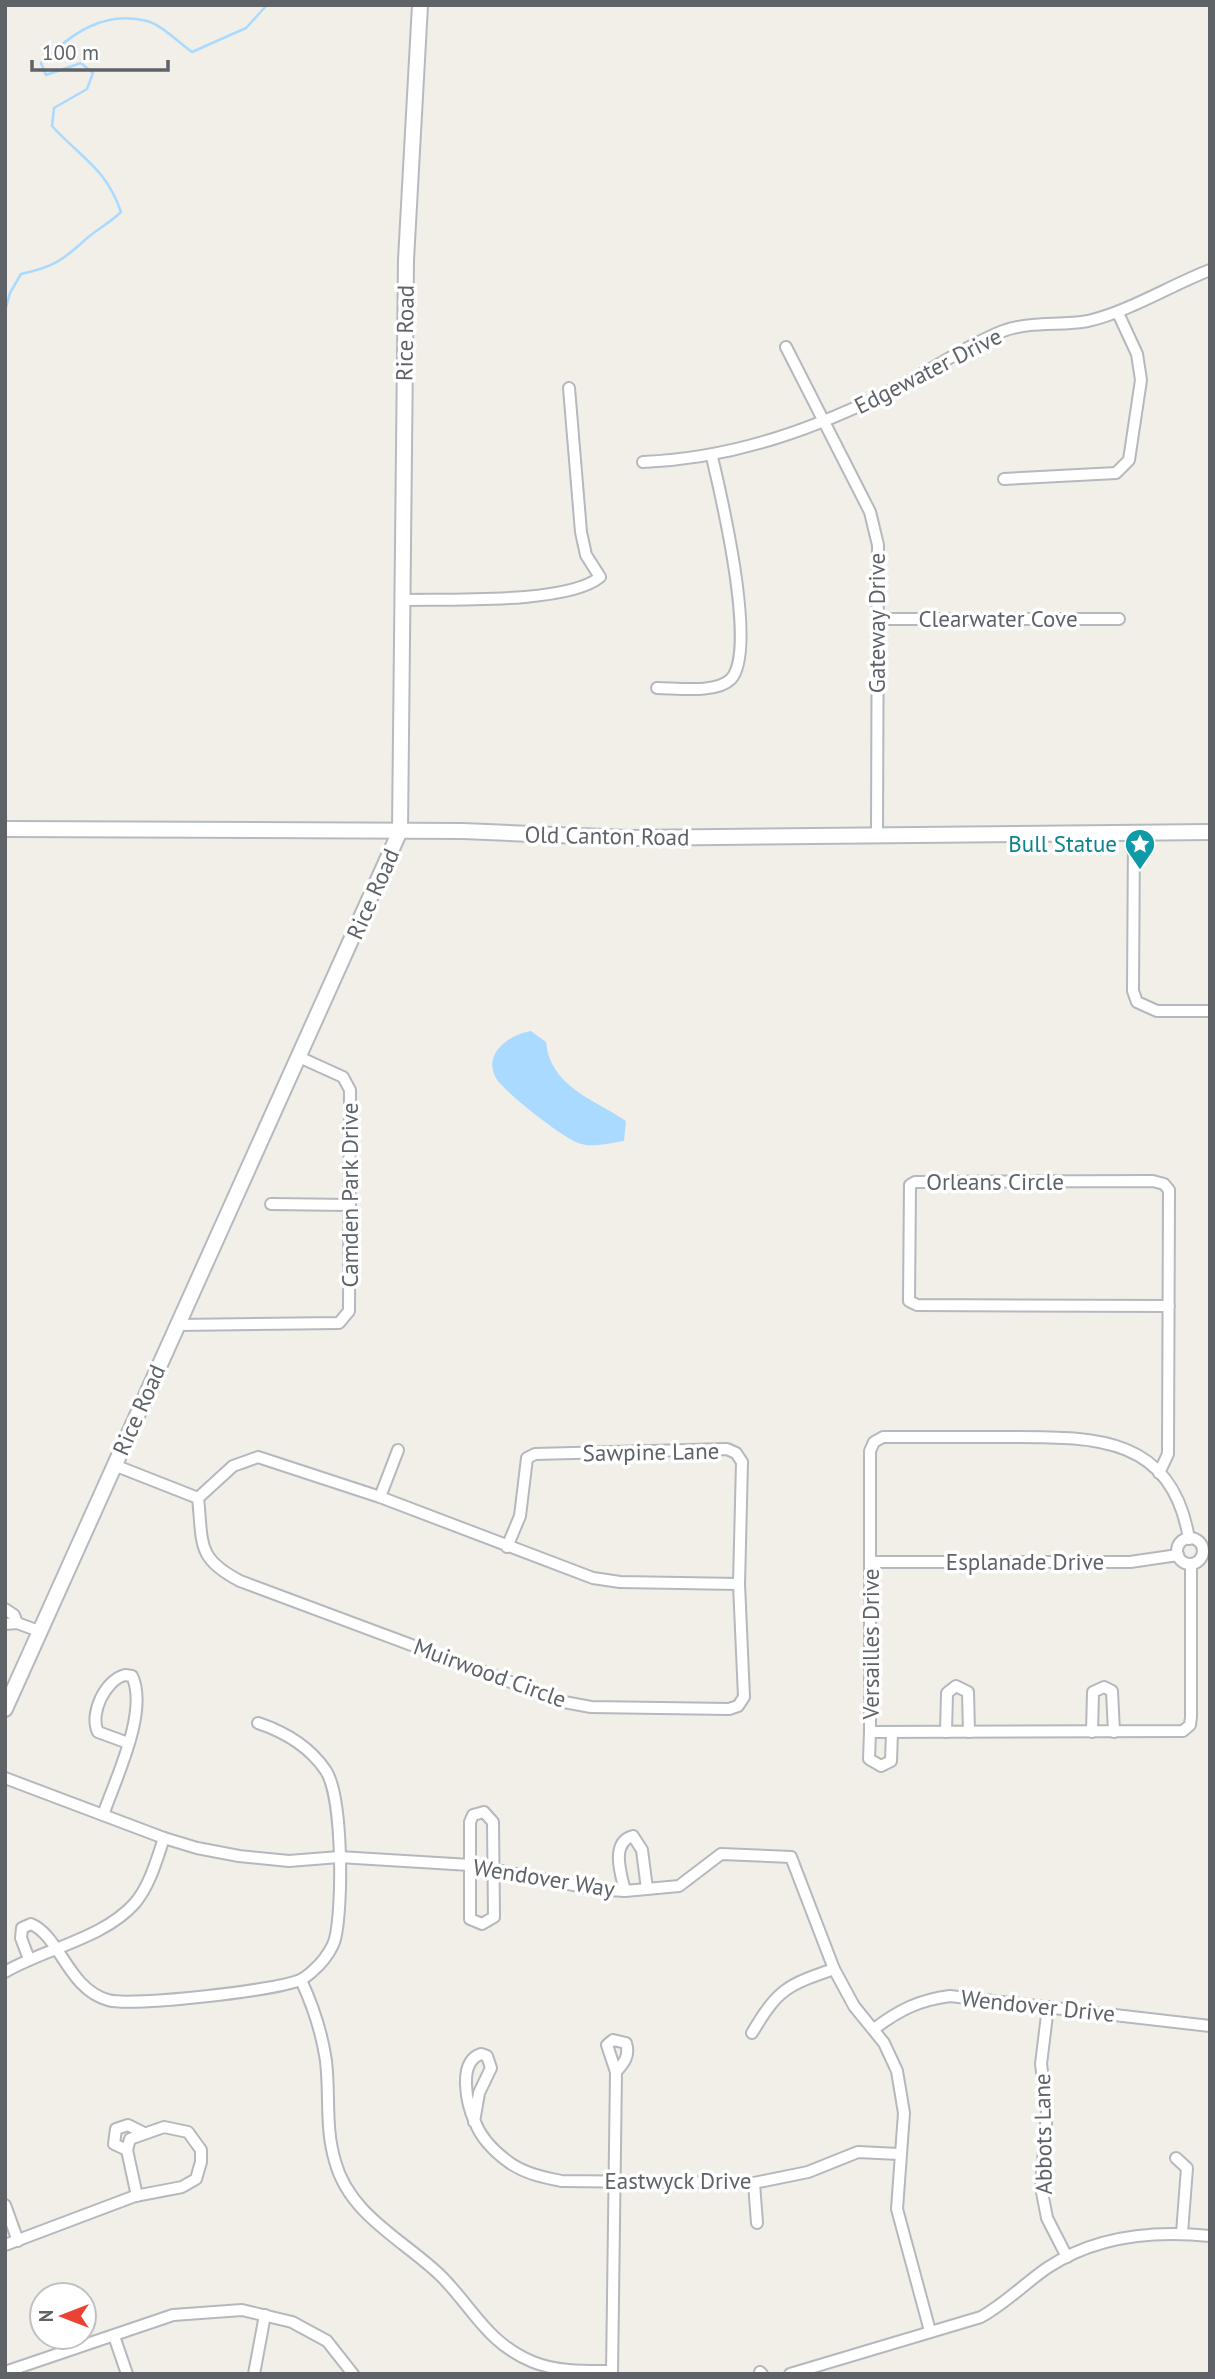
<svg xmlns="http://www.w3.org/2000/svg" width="1215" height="2379" font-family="'PT Sans',sans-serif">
<rect width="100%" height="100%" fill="#f1efe8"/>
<path fill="#aadaff" d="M531 1031 546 1042C550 1086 593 1099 626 1121L624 1141C609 1143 590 1149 576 1142 561 1136 504 1092 496 1078 482 1054 510 1034 531 1031Z"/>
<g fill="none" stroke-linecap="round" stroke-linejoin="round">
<path stroke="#aadaff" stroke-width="2.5" d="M5 311 10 293 21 274C53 267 62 261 86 239 97 229 110 223 121 212 106 168 81 158 52 126L54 108 87 89 93 73 81 63 46 75 41 63C71 34 103 10 147 21 162 25 179 43 192 52L246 28 267 5"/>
<g stroke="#b5b8bc" stroke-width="14">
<g id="street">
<path d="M786 347 870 512 878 545 877 837"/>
<path d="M643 462C736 458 818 428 900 386 935 368 967 345 1003 331 1030 321 1060 326 1088 321 1130 311 1169 286 1210 270"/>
<path d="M1004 479 1116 473 1129 460 1141 380 1137 354 1118 313"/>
<path d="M403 600C448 599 568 604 600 577L586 555 581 532 569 388"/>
<path d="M878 619H1119"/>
<path d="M657 688C677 688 716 694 731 679 758 650 721 495 712 457"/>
<path d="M1134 833 1133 991 1137 1002 1157 1011H1210"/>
<path d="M271 1204 350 1205"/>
<path d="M177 1325 339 1323 349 1311 350 1090 343 1077 299 1057"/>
<path d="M114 1465 198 1498"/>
<path d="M1159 1473 1168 1454 1169 1190 1164 1184 1153 1181 915 1182 910 1185 909 1301 917 1305 1169 1306"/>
<path d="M380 1497 398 1450"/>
<circle cx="1190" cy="1551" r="13"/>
<path d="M1189 1539C1172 1436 1095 1437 1012 1437 969 1437 926 1437 883 1437L874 1442 870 1451V1732L1183 1731 1190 1725 1191 1717V1564"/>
<path d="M507 1547 520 1516 527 1458 535 1454 727 1449 736 1453 742 1462 739 1584 744 1697 738 1706 729 1709 591 1707 564 1702 240 1581C196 1558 203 1544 198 1498L233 1466 258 1457 380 1497 593 1578 620 1582 739 1584"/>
<path d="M871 1562H1130L1178 1555"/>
<path d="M5 1609 14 1615 17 1623"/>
<path d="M5 1624 17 1623 39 1631"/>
<path d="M870 1732 869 1759 881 1766 891 1761 892 1732"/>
<path d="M946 1732 947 1693 956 1686 968 1692 969 1732"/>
<path d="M1092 1732 1093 1692 1104 1687 1112 1691 1114 1732"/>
<path d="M5 1778 164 1838 197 1848 239 1856 289 1861 339 1857 470 1865 594 1889 625 1891 679 1886 721 1854 791 1857 834 1969 854 2006 884 2043 897 2071 904 2113 897 2209 930 2331"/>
<path d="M484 1812 493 1822 494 1917 482 1924 470 1919V1822L473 1815Z"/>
<path d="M103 1815C115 1780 149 1711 132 1676L125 1675C105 1680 89 1714 98 1732L128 1743"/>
<path d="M625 1891C621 1875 610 1842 633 1836L642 1850 647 1889"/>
<path d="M29 1959 21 1938 22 1928 31 1924C60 1936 68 1989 108 2000 130 2007 283 1990 302 1979 308 1976 314 1970 319 1965 325 1959 333 1947 335 1939 343 1907 343 1798 326 1771 310 1747 285 1732 258 1723"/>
<path d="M5 1972C46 1948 103 1939 135 1903 150 1885 157 1859 164 1838"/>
<path d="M301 1980C313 2006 322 2033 326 2061 330 2095 325 2128 335 2161 349 2215 404 2240 441 2276 473 2308 487 2343 533 2362 558 2372 585 2371 612 2371"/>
<path d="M1048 2007 1041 2064 1047 2111 1041 2187 1047 2218 1067 2257"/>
<path d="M874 2029C899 2010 919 2000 950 1996L1210 2026"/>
<path d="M752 2033C778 1989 787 1985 834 1969"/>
<path d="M474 2122 479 2093 491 2068 487 2056 481 2054C457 2062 467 2105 475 2122 481 2138 496 2153 510 2163 526 2174 543 2177 561 2181L754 2183 808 2172 858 2152 899 2154"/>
<path d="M127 2150 114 2144 116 2129 128 2125 144 2133"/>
<path d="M1176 2158 1187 2168 1182 2233"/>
<path d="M754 2183 757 2223"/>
<path d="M5 2205 18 2241"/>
<path d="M5 2245 135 2196 182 2187 196 2179 201 2162V2150L188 2132 164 2127 130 2139 127 2150 137 2196"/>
<path d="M114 2336 127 2374"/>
<path d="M5 2372 173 2315 242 2310 292 2322 327 2341 353 2374"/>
<path d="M760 2372 762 2374"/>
<path d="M254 2374 265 2315"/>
<path d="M612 2374 616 2072 607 2045 613 2040 626 2043C630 2056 624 2063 616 2072"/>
<path d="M790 2374 981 2317C1006 2303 1024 2284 1047 2268 1095 2236 1153 2230 1210 2236"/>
</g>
</g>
<g stroke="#b6babf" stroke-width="18">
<g id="secondary">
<path d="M5 829 463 831 628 838 1210 832"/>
<path d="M5 1709 400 831 406 260 420 5"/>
</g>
</g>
<use href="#street" stroke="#fff" stroke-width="10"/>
<use href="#secondary" stroke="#fff" stroke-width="14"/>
</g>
<defs>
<g id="sight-pin" transform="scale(1.575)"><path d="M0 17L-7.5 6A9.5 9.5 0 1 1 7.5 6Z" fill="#0f9aa8" stroke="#fff"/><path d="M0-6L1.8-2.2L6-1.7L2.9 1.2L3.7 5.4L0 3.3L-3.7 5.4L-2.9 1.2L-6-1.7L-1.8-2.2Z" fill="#fff"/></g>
</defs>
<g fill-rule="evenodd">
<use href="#sight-pin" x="1140" y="844"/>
</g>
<g text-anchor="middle" stroke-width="7" stroke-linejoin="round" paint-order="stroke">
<g font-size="23" fill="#5f6368" stroke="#fff">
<text transform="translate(405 333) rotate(-89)" y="8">Rice Road</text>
<text transform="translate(928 371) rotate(-27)" y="8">Edgewater Drive</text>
<text x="998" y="627">Clearwater Cove</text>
<text transform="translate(877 623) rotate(-90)" y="8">Gateway Drive</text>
<text transform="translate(607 836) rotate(1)" y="8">Old Canton Road</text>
<text transform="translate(373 894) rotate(-66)" y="8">Rice Road</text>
<text x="995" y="1190">Orleans Circle</text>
<text transform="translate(350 1195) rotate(-90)" y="8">Camden Park Drive</text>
<text transform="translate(139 1410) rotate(-66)" y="8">Rice Road</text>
<text transform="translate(651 1452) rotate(-1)" y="8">Sawpine Lane</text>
<text x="1025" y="1570">Esplanade Drive</text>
<text transform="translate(871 1644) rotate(-90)" y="8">Versailles Drive</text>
<text transform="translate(490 1673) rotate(20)" y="8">Muirwood Circle</text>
<text transform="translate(544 1878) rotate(9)" y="8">Wendover Way</text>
<text transform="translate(1038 2006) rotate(6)" y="8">Wendover Drive</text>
<text transform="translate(1043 2134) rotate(-91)" y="8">Abbots Lane</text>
<text x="678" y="2189">Eastwyck Drive</text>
</g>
<g font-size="23" fill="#0d838f" stroke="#fff" text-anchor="end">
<text x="1117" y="852">Bull Statue</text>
</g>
</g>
<rect width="1215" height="2379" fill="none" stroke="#5f6368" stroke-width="14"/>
<g transform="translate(63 2316) rotate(270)"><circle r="33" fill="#ffffff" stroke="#bfc1c3" stroke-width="2"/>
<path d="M0-5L12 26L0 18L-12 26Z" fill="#ea4335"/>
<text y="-10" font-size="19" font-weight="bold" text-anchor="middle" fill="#5f6368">N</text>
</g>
<path d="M32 60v10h136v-10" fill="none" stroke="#5f6368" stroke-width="3.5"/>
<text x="42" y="60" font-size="21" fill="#5f6368" stroke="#ffffff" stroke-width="5" paint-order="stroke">100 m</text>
</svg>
